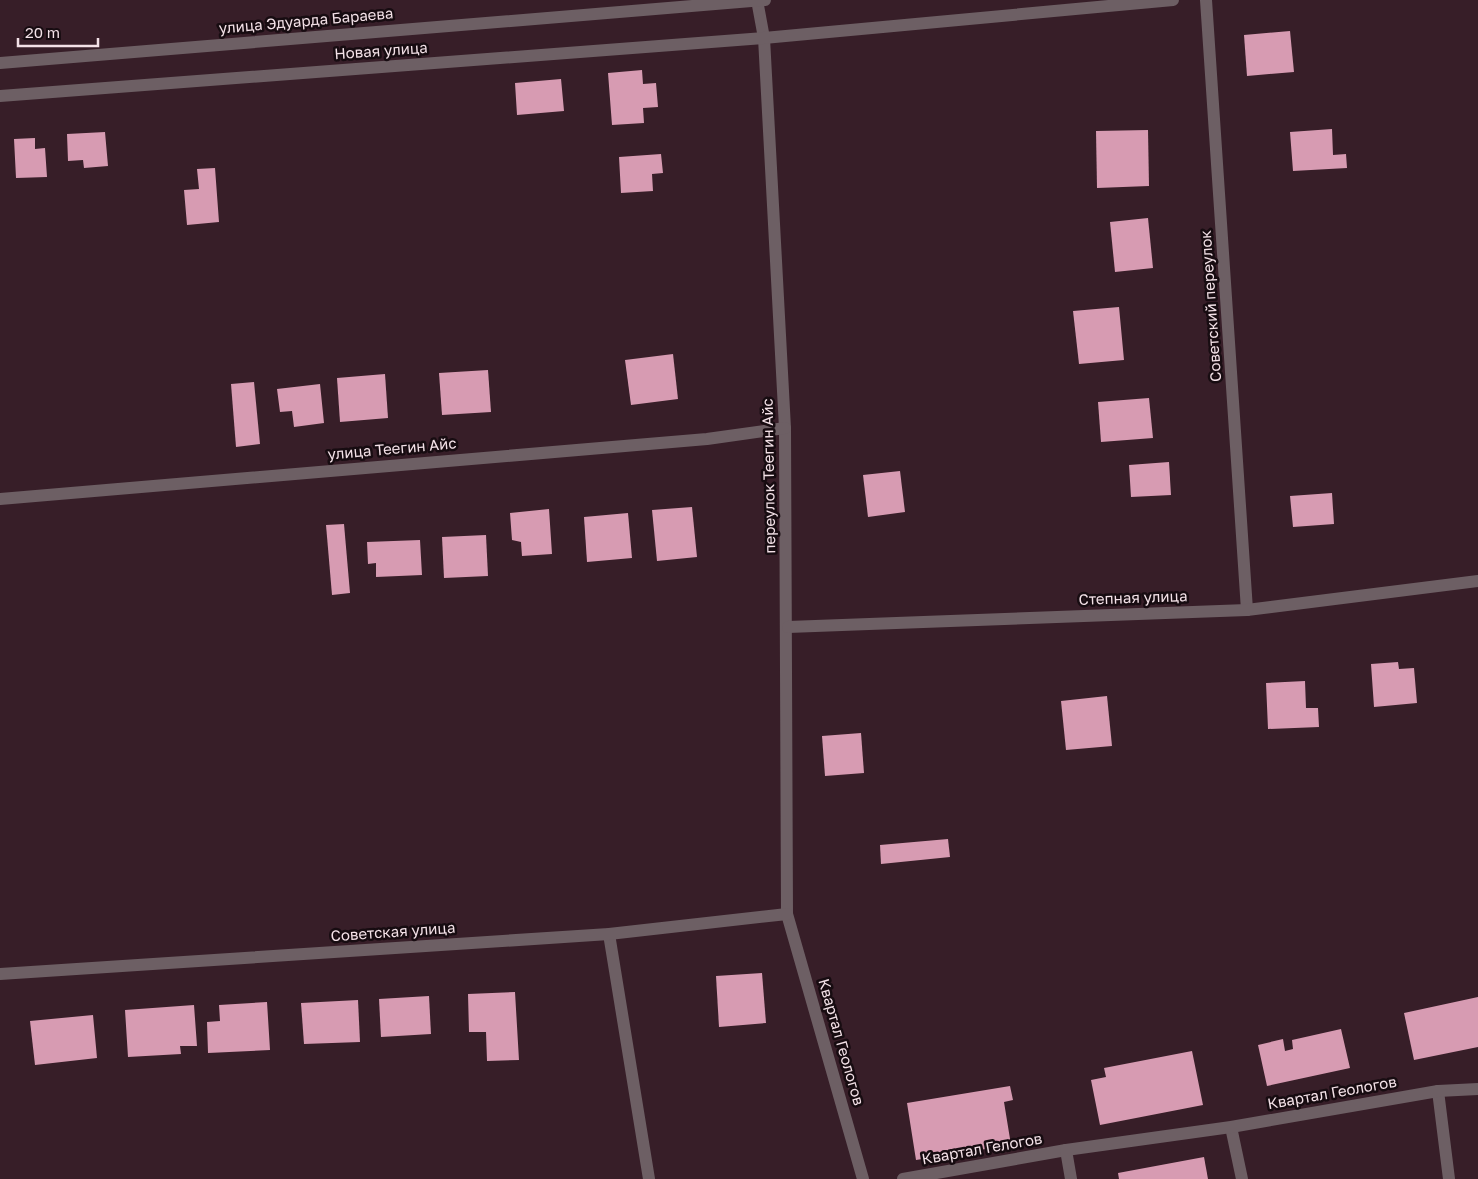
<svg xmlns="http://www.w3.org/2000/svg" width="1478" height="1179" font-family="'Golos Text',sans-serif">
<rect width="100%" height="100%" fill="#371e28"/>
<g fill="#d79bb2">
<path d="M1290 31 1294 72 1247 76 1244 35Z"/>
<path d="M642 70 643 84 656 83 658 107 643 108 644 123 612 125 608 73Z"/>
<path d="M561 79 564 111 517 115 515 83Z"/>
<path d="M1332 129 1333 155 1346 154 1347 168 1293 171 1290 132Z"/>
<path d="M1148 130 1149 186 1097 188 1096 131Z"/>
<path d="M105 132 108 166 84 168 83 160 68 161 67 134Z"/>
<path d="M35 138V149L45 148 47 177 16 178 14 139Z"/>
<path d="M661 154 663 173 652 174 653 191 621 193 619 157Z"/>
<path d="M215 168 219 222 187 225 184 190 199 189 197 169Z"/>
<path d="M1148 218 1153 268 1115 272 1110 222Z"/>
<path d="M1119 307 1124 360 1079 364 1073 311Z"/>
<path d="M673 354 678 399 631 405 625 360Z"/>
<path d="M488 370 491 412 442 415 439 373Z"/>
<path d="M385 374 388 418 340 422 337 378Z"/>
<path d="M254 382 260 444 236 447 231 384Z"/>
<path d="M320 384 324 423 294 427 292 411 280 412 277 389Z"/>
<path d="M1149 398 1153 438 1101 442 1098 402Z"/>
<path d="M1169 462 1171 495 1131 497 1129 465Z"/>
<path d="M900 471 905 512 868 517 863 475Z"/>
<path d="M1332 493 1334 524 1293 527 1290 496Z"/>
<path d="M692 507 697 557 657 561 652 510Z"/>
<path d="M549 509 552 554 522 556 521 542 512 540 510 513Z"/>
<path d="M628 513 632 558 587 562 584 517Z"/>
<path d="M344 524 350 593 332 595 326 525Z"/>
<path d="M486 535 488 576 444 578 442 537Z"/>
<path d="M420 540 422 575 376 577V563L368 564 367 542Z"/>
<path d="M1398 662 1399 669 1414 668 1417 703 1374 707 1371 664Z"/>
<path d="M1305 681 1306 708H1318L1319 727 1268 729 1266 683Z"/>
<path d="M1107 696 1112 746 1066 750 1061 701Z"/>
<path d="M861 733 864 773 825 776 822 736Z"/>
<path d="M948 839 950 857 881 864 880 845Z"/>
<path d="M762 973 766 1023 719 1027 716 976Z"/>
<path d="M515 992 519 1060 487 1061 486 1032H469L468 994Z"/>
<path d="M429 996 431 1034 381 1037 379 999Z"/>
<path d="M1478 997V1047L1414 1060 1404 1013Z"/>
<path d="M358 1000 360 1042 304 1044 301 1003Z"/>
<path d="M267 1002 270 1050 208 1053 207 1022 220 1021 219 1005Z"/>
<path d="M194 1005 197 1046H180L181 1054 128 1057 125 1010Z"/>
<path d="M93 1015 97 1058 35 1065 30 1021Z"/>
<path d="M1341 1029 1350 1068 1267 1086 1258 1045 1283 1039 1285 1051 1293 1049 1292 1040Z"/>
<path d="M1192 1051 1203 1105 1100 1125 1091 1080 1106 1077 1104 1068Z"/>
<path d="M1010 1086 1013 1100 1004 1102 1011 1145 916 1160 907 1103Z"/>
<path d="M1204 1157 1208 1179H1119L1118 1173Z"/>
</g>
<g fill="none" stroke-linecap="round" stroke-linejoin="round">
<g stroke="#6d5f64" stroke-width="12">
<path d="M757 0 764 38 785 428 787 914 863 1179"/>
<path d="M1206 0 1247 610"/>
<path d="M0 63 765 0"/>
<path d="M0 96 764 38 1173 0"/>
<path d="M0 499 707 439 785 428"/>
<path d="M788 627 1247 610 1478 581"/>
<path d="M609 934 649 1179"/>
<path d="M0 974 609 934 787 914"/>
<path d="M1438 1091 1449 1179"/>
<path d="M1231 1127 1242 1179"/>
<path d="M903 1179 1066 1150"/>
<path d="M1071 1179 1066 1150 1231 1127 1438 1091 1478 1089"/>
</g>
</g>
<g text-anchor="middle" stroke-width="5" stroke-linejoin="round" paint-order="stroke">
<g font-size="15" fill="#f3e1e7" stroke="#170c11">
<text transform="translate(306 21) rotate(-5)" y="5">улица Эдуарда Бараева</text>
<text transform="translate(381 51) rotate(-4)" y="5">Новая улица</text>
<text transform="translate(1211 306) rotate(-94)" y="5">Советский переулок</text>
<text transform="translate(392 449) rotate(-5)" y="5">улица Теегин Айс</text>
<text transform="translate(769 476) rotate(-91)" y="5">переулок Теегин Айс</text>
<text transform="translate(1133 598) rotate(-2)" y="5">Степная улица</text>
<text transform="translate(393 932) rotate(-4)" y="5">Советская улица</text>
<text transform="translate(841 1042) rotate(74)" y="5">Квартал Геологов</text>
<text transform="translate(1332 1093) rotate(-10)" y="5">Квартал Геологов</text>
<text transform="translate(982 1149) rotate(-10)" y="5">Квартал Гелогов</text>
</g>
</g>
<path d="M18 38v8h80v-8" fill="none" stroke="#f3e1e7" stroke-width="2.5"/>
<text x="25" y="38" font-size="15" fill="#f3e1e7" stroke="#170c11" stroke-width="4" paint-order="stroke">20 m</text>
</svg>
